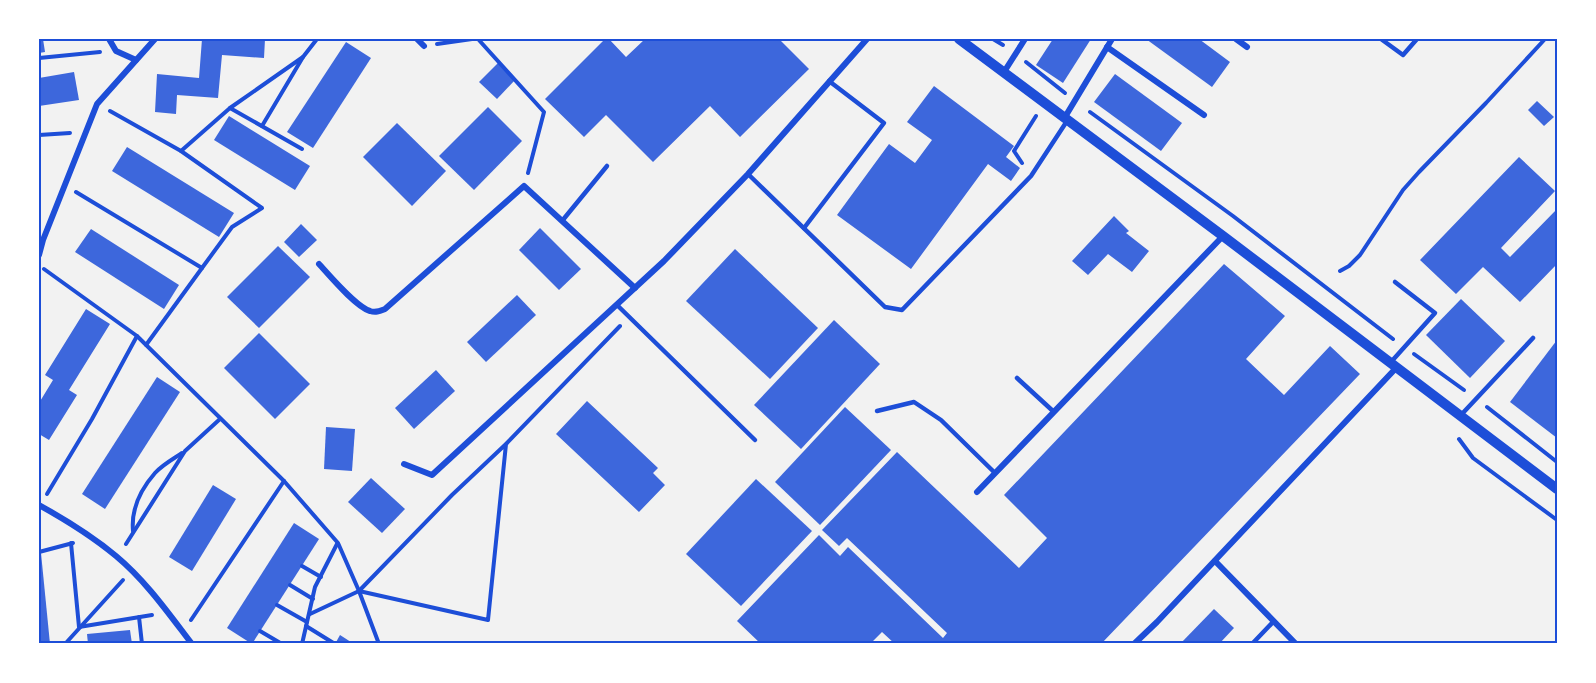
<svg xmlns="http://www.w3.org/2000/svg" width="1596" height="683" font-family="Rubik,sans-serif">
<rect width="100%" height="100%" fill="#f2f2f2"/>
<g fill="#3d67dc">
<path d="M39 39H43L45 52 39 53Z"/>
<path d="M202 39H265L264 58 222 55 218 98 177 95 176 114 155 112 157 74 199 78Z"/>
<path d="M605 39H609L626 57 645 39H779L809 69 740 137 710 106 653 162 606 115 584 137 545 99Z"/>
<path d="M1053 39H1091L1063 83 1036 65Z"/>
<path d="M1146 39H1199L1230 62 1212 87Z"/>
<path d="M346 42 371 58 313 148 287 132Z"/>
<path d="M498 63 515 80 497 99 479 82Z"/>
<path d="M74 72 79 100 39 106V78Z"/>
<path d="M1115 74 1182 123 1161 151 1094 102Z"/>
<path d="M934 86 1014 146 1006 157 1020 168 1011 181 988 164 911 269 837 215 889 144 915 163 932 140 907 122Z"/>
<path d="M1537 101 1554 117 1544 126 1528 110Z"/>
<path d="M488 107 522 141 474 190 439 156Z"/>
<path d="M229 116 310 166 295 190 214 140Z"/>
<path d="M397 123 446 171 412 206 363 157Z"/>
<path d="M127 147 234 213 219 237 112 171Z"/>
<path d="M1519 157 1555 191 1501 248 1510 257 1557 209V264L1520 302 1483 267 1456 294 1420 260Z"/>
<path d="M1114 216 1129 231 1126 233 1149 251 1132 272 1108 254 1088 275 1072 261Z"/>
<path d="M301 224 317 240 299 257 284 242Z"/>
<path d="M540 228 581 269 559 290 519 250Z"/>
<path d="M91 229 179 285 164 309 75 252Z"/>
<path d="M278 246 310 277 259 328 227 297Z"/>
<path d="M735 249 818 328 770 379 686 301Z"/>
<path d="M1224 264 1285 316 1246 359 1284 395 1330 346 1360 374 1101 644H895L882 632 870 644H761L737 621 819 535 840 556 848 547 943 638 947 633 847 538 839 546 822 530 897 452 1019 568 1047 538 1004 495Z"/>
<path d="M517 295 536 315 486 362 467 342Z"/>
<path d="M1461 299 1505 341 1470 378 1426 335Z"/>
<path d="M86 309 110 324 69 390 77 395 49 440 39 434V403L53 380 45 375Z"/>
<path d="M834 320 880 364 801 449 754 405Z"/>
<path d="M259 333 310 384 275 419 224 368Z"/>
<path d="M1557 340V438L1510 402Z"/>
<path d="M436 370 455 391 414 429 395 408Z"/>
<path d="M157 377 180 392 105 509 82 494Z"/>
<path d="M587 401 658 468 653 473 665 485 639 512 556 434Z"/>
<path d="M845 407 891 450 820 525 775 482Z"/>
<path d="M326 427 355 429 352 471 324 469Z"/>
<path d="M371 478 405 509 382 533 348 502Z"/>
<path d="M756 479 812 531 741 606 686 554Z"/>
<path d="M213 485 236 499 192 571 169 557Z"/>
<path d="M294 523 319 539 252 644 227 628Z"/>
<path d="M39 553H41L50 644H39Z"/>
<path d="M1214 609 1234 628 1219 644H1180Z"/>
<path d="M130 630 132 644H88L87 634Z"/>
<path d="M340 635 354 644H335Z"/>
</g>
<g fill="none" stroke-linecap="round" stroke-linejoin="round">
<g stroke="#1d4ed8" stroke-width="4">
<path d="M478 39 544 112 528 173"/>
<path d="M993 39 1003 45"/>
<path d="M437 44 472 39"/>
<path d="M39 58 100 52"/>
<path d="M1026 62 1065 93"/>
<path d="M230 108 302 149"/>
<path d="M110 111 181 151 230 108 303 57"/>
<path d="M1090 112 1233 216 1393 339"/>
<path d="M262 126 303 57 317 39"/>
<path d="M39 135 70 133"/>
<path d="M1022 163 1014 151 1036 116"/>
<path d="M76 192 202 268 232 227 262 208 181 151"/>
<path d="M44 269 137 336 284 481 338 543 359 591 379 644"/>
<path d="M1340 271 1349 266 1360 255 1403 190 1419 172 1486 103 1545 39"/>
<path d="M146 345 202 268"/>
<path d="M1414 354 1464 390"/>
<path d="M1487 407 1557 462"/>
<path d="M1459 439 1473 458 1557 520"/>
<path d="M506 444 452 495 359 591 488 620 506 444 620 326"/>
<path d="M47 494 92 419 137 336"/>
<path d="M133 531C131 509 141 489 155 473 162 465 173 459 182 453"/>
<path d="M71 543 79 627 152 615"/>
<path d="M126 544 185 451 220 419"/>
<path d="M39 552 73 543"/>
<path d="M302 566 321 577"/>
<path d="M290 585 313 599"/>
<path d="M277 605 307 622"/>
<path d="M310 614 359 591"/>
<path d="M139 617 142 644"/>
<path d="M191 620 284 481"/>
<path d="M306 626 335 644"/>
<path d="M260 631 282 644"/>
<path d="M65 644 123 580"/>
<path d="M302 644 315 587 337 544"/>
</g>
<g stroke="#1d4ed8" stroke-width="4.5">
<path d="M1381 39 1403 55 1417 39"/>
<path d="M748 174 885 307 902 310 1031 176 1067 121"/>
<path d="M562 221 607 166"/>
<path d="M804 228 884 123 829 81"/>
<path d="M617 305 755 440"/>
<path d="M1391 362 1435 313 1395 282"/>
<path d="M1017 378 1054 412"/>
<path d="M877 411 914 402 941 420 995 473"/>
<path d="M1461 415 1533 338"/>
<path d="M1252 644 1274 621"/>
</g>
<g stroke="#1d4ed8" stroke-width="6">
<path d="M109 39 116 51 136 60"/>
<path d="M417 39 424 46"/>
<path d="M1236 39 1247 47"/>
<path d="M1107 47 1204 115"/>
<path d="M1004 72 1025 39"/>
<path d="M1065 117 1112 39"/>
<path d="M39 255 43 240 97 104 155 39"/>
<path d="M319 264C330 276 356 307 370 311 376 313 380 311 385 309L524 186 635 288"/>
<path d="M404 464 432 475 664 261 748 174 867 39"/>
<path d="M977 492 1223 236"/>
<path d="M39 505C66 520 92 536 116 556 146 581 169 614 192 644"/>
<path d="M1215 561 1296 644"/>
<path d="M1134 644 1157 622 1397 367"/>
</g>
<path stroke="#1d4ed8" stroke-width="10" d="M959 39 1223 236 1557 489"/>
</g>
<rect width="1596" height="683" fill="none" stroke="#ffffff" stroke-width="81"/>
<rect x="40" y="40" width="1516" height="602" fill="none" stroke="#1d4ed8" stroke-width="2"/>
</svg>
